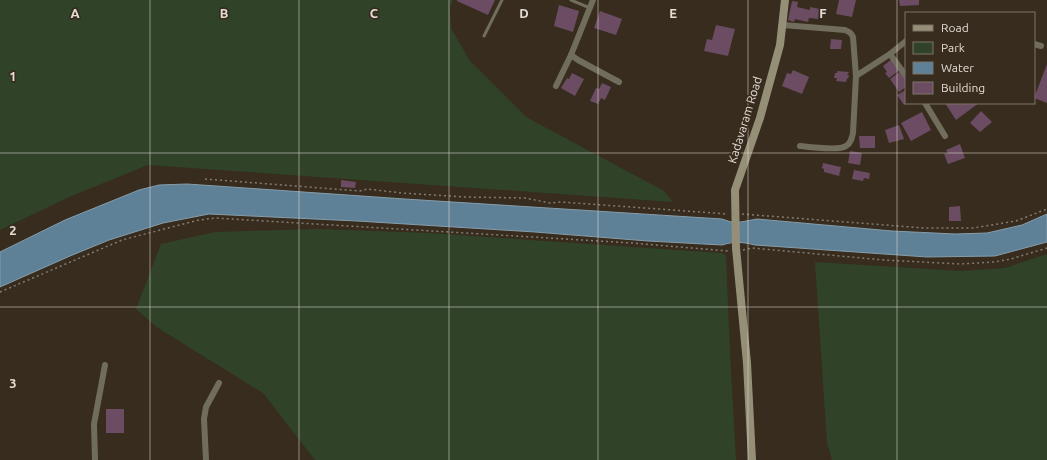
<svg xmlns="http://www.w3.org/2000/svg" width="1047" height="460" font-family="Ubuntu,sans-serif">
<rect width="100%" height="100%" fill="#372c1e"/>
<g fill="#304328">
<path d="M0 0H453L450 8 451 28 470 61 526 117 664 191 673 202 148 165 69 197 0 230Z"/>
<path d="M318 229 429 233 721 253 726 255 730 353 736 460H315L263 393 158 328 136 309 161 244 215 232Z"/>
<path d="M1047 254V460H832L827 443 815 262 961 271 1005 268Z"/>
</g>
<path fill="#5e8198" stroke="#869daa" d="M187 184 405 199 722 219 731 222H741L757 219 892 231 955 234 987 233 1022 225 1047 214V242L995 256 927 257 755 245C742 242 735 241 722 245L648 241 535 232 357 221 209 214 163 223 109 240 70 256 0 287V252L65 220 139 190 159 185Z"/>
<g fill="#6b4c63">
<path d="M457 0H495L488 15 457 1Z"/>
<path d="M839 0H856L852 17 836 14Z"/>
<path d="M899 0H919V5L900 6Z"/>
<path d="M792 1 798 2 797 7 810 10V7L820 9 818 19 809 18 808 22 795 19 794 22 788 20Z"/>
<path d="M559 5 579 11 573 32 554 26Z"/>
<path d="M600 11 622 19 616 35 594 28Z"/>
<path d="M716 25 735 29 728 56 704 51 707 39 712 40Z"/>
<path d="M831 39 842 40 841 49H830Z"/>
<path d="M892 59 900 70 889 78 885 73 887 72 883 66Z"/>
<path d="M1047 64V103L1034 98Z"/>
<path d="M793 70 809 77 802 94 782 86 787 73 791 74Z"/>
<path d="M837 71 849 72 847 75H849L848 79 847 78 846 82 836 81 837 78H834L835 73H837Z"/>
<path d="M901 71 906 79V87L899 92 890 79Z"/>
<path d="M572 73 584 79 575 96 561 88 567 78 569 79Z"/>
<path d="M602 83 611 87 605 100 601 98 598 104 590 101 596 88 599 89Z"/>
<path d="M906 90V104L904 105 897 95Z"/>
<path d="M945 103H979L956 120Z"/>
<path d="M981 111 992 122 980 132 970 123Z"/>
<path d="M922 112 931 130 911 141 901 123Z"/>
<path d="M899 125 904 139 889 143 885 130Z"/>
<path d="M859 136H875V148H860Z"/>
<path d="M960 144 965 158 948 164 944 154 948 153 946 150Z"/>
<path d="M850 151 862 153 860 165 848 163Z"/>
<path d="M823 163 841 167 839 176 824 172V169L822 168Z"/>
<path d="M854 170 870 173 869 179 864 178 863 181 852 179Z"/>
<path d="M341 180 356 182 355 188 341 187Z"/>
<path d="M960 206 961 221H949V207Z"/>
<rect x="106" y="409" width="18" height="24"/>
</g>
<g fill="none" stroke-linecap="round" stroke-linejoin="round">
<g stroke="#857c71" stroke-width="1.5" stroke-dasharray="2 3" stroke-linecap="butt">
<path d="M205 179 360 191 367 189 402 193 465 197 525 198 550 203 561 202 728 214"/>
<path d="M742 214 924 228H973L1016 221 1047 209"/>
<path d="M743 250 752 248 884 260 960 264 994 262 1011 259 1047 248"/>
<path d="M0 292 122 240 199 220 215 218 632 243 728 251"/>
</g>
<g stroke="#716d5d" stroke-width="3">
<path d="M571 0 590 8"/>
<path d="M484 36 502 0"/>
</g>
<g stroke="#716d5d" stroke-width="6">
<path d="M593 0 571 55 578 60 619 82"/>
<path d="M783 25 845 30C850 32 851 33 853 37L856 76"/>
<path d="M1034 44 1041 46"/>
<path d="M890 54 906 76"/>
<path d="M556 86 571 55"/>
<path d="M925 103 945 136"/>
<path d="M800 146C809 147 839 151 846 146 851 143 852 138 853 133L856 76 890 54 906 41"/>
<path d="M95 460 94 424 105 365"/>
<path d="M206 460 204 419 206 407 219 383"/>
</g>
<path stroke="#968f77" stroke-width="8" d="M752 460 747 363 736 248 735 190 760 118 780 45 785 0"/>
</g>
<path fill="none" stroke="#e4ddd4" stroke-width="1" stroke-opacity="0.55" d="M150 0V460M299 0V460M449 0V460M598 0V460M748 0V460M897 0V460M0 153H1047M0 307H1047"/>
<g text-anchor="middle" stroke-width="3.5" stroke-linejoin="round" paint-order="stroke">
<g font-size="12" fill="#e4ddd4" stroke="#372c1e">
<text transform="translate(745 120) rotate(-73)" y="4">Kadavaram Road</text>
</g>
</g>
<g font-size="13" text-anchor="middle" font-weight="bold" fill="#e4ddd4" stroke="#372c1e" stroke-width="3.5" stroke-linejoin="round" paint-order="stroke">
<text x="75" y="18">A</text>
<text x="224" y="18">B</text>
<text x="374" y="18">C</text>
<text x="524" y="18">D</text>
<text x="673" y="18">E</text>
<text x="823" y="18">F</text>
<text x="13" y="81">1</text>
<text x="13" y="235">2</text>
<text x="13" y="388">3</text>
</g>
<rect x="905" y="12" width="130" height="92" fill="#372c1e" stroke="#7c7367"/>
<rect x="913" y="25" width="20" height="6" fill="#968f77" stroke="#7c7367"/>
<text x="941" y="32" font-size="12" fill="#e4ddd4">Road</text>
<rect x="913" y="42" width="20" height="12" fill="#304328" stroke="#7c7367"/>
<text x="941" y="52" font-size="12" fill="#e4ddd4">Park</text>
<rect x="913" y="62" width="20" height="12" fill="#5e8198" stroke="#7c7367"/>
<text x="941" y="72" font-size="12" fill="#e4ddd4">Water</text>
<rect x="913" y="82" width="20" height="12" fill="#6b4c63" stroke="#7c7367"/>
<text x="941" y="92" font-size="12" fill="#e4ddd4">Building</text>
</svg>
